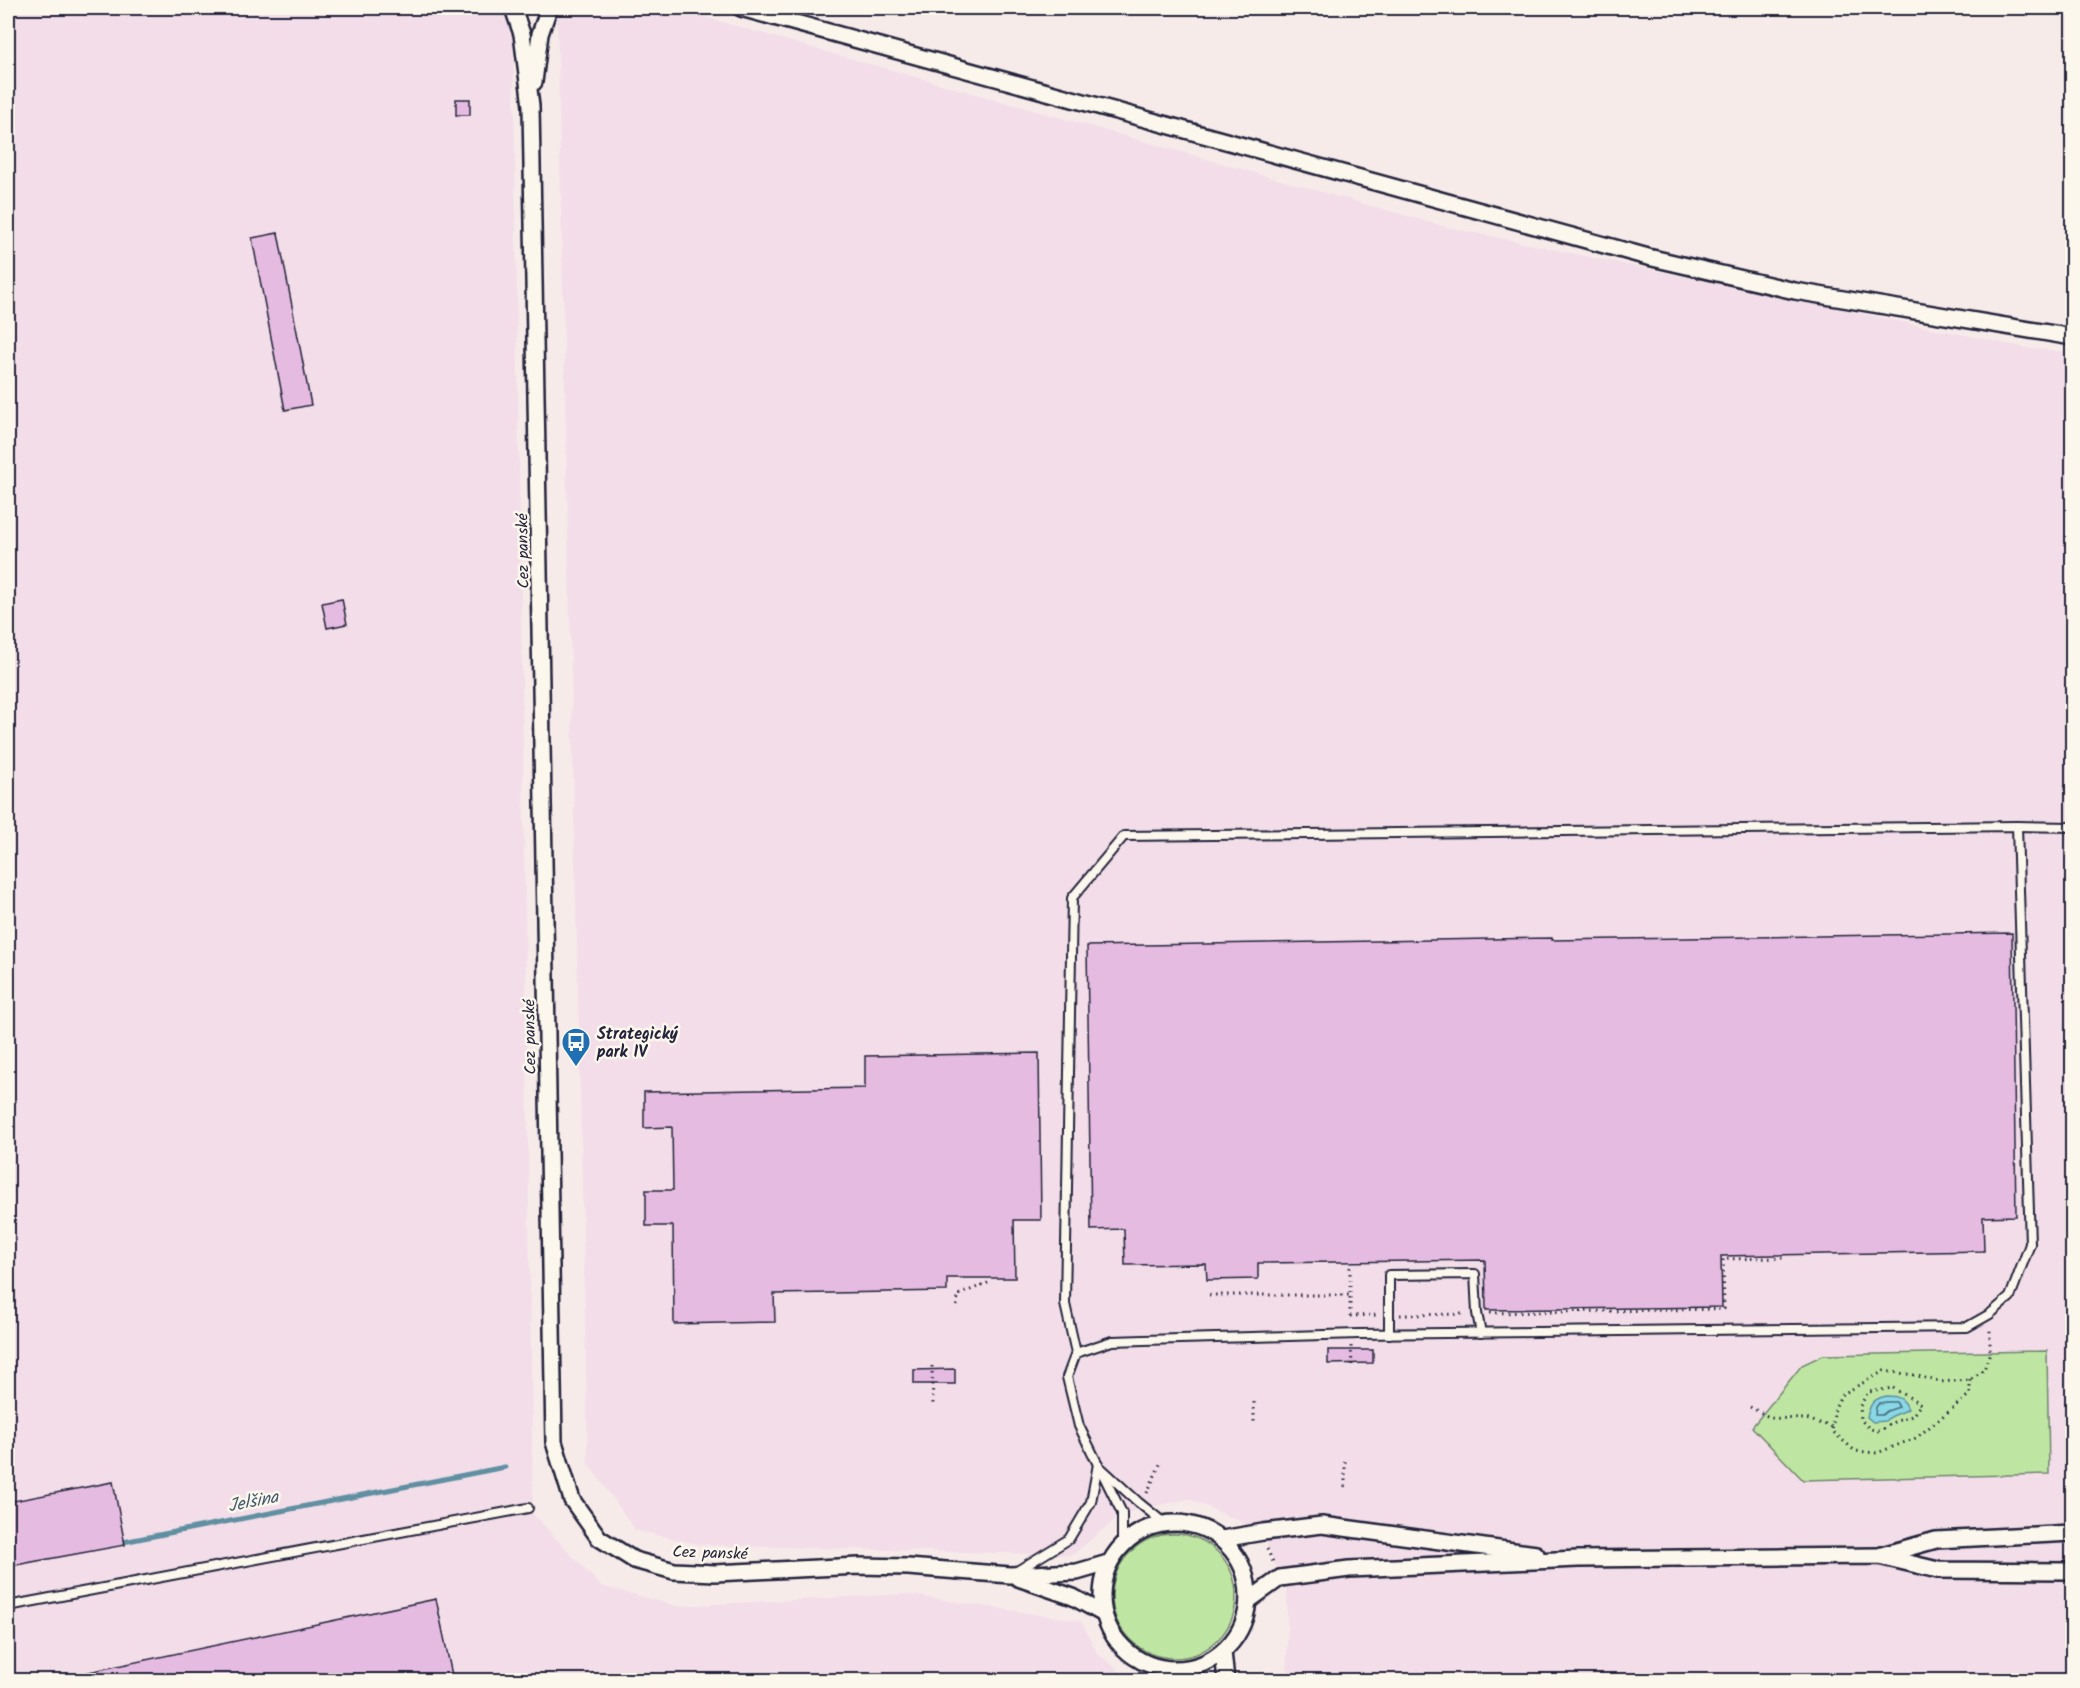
<svg xmlns="http://www.w3.org/2000/svg" width="2080" height="1688" font-family="Kalam,sans-serif">
<rect width="100%" height="100%" fill="#f7ebea"/>
<filter id="ink" filterUnits="userSpaceOnUse"><feTurbulence type="fractalNoise" baseFrequency=".0167" numOctaves="2"/><feDisplacementMap in="SourceGraphic" scale="12" xChannelSelector="R" yChannelSelector="G"/><feConvolveMatrix kernelMatrix="1 2 1 2 8 2 1 2 1" color-interpolation-filters="sRGB"/></filter>
<g filter="url(#ink)">
<g fill="#f2dde8">
<path d="M8 8H513L533 1514 601 1586 677 1606 905 1594 1081 1621 1097 1653 1131 1680H8Z"/>
<path d="M595 8H672L1446 227 2032 349 2072 352V1680H1287V1591L1260 1530 1189 1499 1123 1513 1072 1555 701 1545 635 1530 588 1463 557 14Z"/>
</g>
<g fill="#bee6a2" stroke="#70846e" stroke-width="1.5">
<path d="M2047 1351 2049 1474 1803 1480 1752 1427 1802 1365 1823 1355Z"/>
<circle cx="1174" cy="1596" r="62"/>
</g>
<path fill="#88d8e5" stroke="#5f8fa1" stroke-width="1.5" d="M1886 1396C1898 1396 1904 1398 1908 1409 1900 1414 1891 1415 1885 1421L1873 1422 1867 1417C1870 1404 1873 1399 1886 1396Z"/>
<g fill="none" stroke-linecap="round" stroke-linejoin="round">
<path stroke="#4b6b7f" stroke-width="1.5" d="M1887 1402H1896L1899 1407 1887 1411 1882 1415H1875L1876 1407 1879 1403Z"/>
<path stroke="#5f8fa1" stroke-width="5" d="M118 1543 505 1467"/>
</g>
<g fill="#e5bbe2" stroke="#22223b" stroke-width="1.5">
<rect x="456" y="99" width="14" height="16"/>
<path d="M278 233 311 405 285 410 252 238Z"/>
<path d="M342 599 347 624 327 628 322 603Z"/>
<path d="M2012 933 2016 1216 1983 1217 1984 1251 1721 1256 1722 1307 1486 1310 1485 1260 1258 1263V1279L1207 1280 1206 1264 1125 1265 1124 1229 1091 1230 1087 946 1552 938V940Z"/>
<path d="M1039 1053 1041 1220H1014L1015 1278H947V1291L774 1294 775 1322 674 1324 673 1226H646V1190H673L672 1127 644 1128V1092L865 1088V1056Z"/>
<path d="M1328 1350H1373V1363L1328 1364Z"/>
<path d="M955 1369V1384H914V1370Z"/>
<path d="M113 1482 125 1545 10 1566 8 1551V1502Z"/>
<path d="M436 1599 453 1680H80L79 1674Z"/>
</g>
<g fill="none" stroke-linecap="round" stroke-linejoin="round">
<g stroke="#22223b" stroke-width="12">
<g id="service">
<path d="M2017 826 2072 827"/>
<path d="M1389 1334V1275L1475 1274 1477 1313 1481 1333"/>
<path d="M1076 1353 1112 1341 1144 1340 1359 1334 1967 1327 1990 1314 2010 1297 2030 1244 2017 826 1124 836 1072 898 1065 1304 1076 1353 1067 1377 1079 1426 1122 1513V1544"/>
<path d="M1101 1468 1138 1502 1164 1523"/>
<path d="M1017 1571 1069 1539 1091 1502 1098 1464"/>
<path d="M8 1606 528 1508"/>
</g>
</g>
<g stroke="#22223b" stroke-width="20">
<g id="minor">
<path d="M513 8 522 34 531 106 554 1442 572 1500 599 1538 634 1560 674 1571 715 1573 859 1566 908 1567 1010 1575 1077 1572 1108 1563"/>
<path d="M741 8 1648 257 1795 291 2072 337"/>
<path d="M534 82 540 34 549 8"/>
<circle cx="1175" cy="1596" r="73"/>
<path d="M1222 1539 1263 1532 1322 1525 1536 1554"/>
<path d="M1882 1555 1936 1540 2072 1533"/>
<path d="M1018 1578 1073 1597 1102 1613"/>
<path d="M1248 1601 1280 1578 1349 1569 1578 1559 1879 1556 1938 1570 2072 1571"/>
<path d="M1223 1652 1226 1680"/>
</g>
</g>
<g stroke="#22223b" stroke-width="3" stroke-dasharray="1.5 4.5" stroke-linecap="butt">
<path d="M2064 8 2072 12"/>
<path d="M1350 1267V1316"/>
<path d="M1209 1295H1350"/>
<path d="M957 1306 958 1295 990 1282"/>
<path d="M1490 1313 1724 1309 1723 1259 1785 1258"/>
<path d="M1400 1315 1465 1314"/>
<path d="M1350 1316 1378 1315"/>
<path d="M1351 1346 1352 1365"/>
<path d="M932 1366 933 1406"/>
<path d="M1970 1380V1394L1916 1438 1877 1453 1855 1451 1832 1431 1835 1408 1841 1395 1884 1371 1914 1375 1940 1382 1970 1380 1984 1370 1990 1352V1328"/>
<path d="M1893 1388 1921 1404 1912 1416 1894 1422 1879 1431 1870 1429 1861 1420 1860 1406 1868 1392Z"/>
<path d="M1254 1402V1426"/>
<path d="M1750 1407 1771 1418 1806 1419 1833 1427"/>
<path d="M1345 1487V1459"/>
<path d="M1147 1493 1161 1462"/>
<path d="M1267 1549 1273 1562"/>
</g>
<use href="#service" stroke="#fbf7ec" stroke-width="8"/>
<use href="#minor" stroke="#fbf7ec" stroke-width="15"/>
</g>
</g>
<defs>
<g id="bus-pin" transform="scale(1.5)"><path d="M0 17L-7.5 6A9.5 9.5 0 1 1 7.5 6Z" fill="#1f6fb2" stroke="#fbf7ec"/><path d="M-5-6H5V4H4V6H2V4H-2V6H-4V4H-5ZM-3.5-4V0h7V-4ZM-3.5 1.2v1.5H-2V1.2ZM2 1.2v1.5H3.5V1.2Z" fill="#fff"/></g>
</defs>
<g fill-rule="evenodd">
<use href="#bus-pin" x="576" y="1042"/>
</g>
<g text-anchor="middle" stroke-width="5" stroke-linejoin="round" paint-order="stroke">
<g font-size="16" fill="#22223b" stroke="#fbf7ec">
<text transform="translate(522 551) rotate(-91)" y="6">Cez panské</text>
<text transform="translate(529 1037) rotate(-91)" y="6">Cez panské</text>
<text transform="translate(710 1552) rotate(2)" y="6">Cez panské</text>
</g>
<g font-size="16" font-weight="bold" fill="#22223b" stroke="#fbf7ec" text-anchor="start">
<text x="597" y="1039">Strategický<tspan x="597" dy="18">park IV</tspan></text>
</g>
<g font-size="18" font-style="italic" fill="#41596e" stroke="#fbf7ec">
<text transform="translate(253 1501) rotate(-11)" y="6">Jelšina</text>
</g>
</g>
<rect width="2080" height="1688" fill="none" stroke="#fbf7ec" stroke-width="30"/>
<rect x="15" y="15" width="2050" height="1658" fill="none" stroke="#22223b" stroke-width="2" filter="url(#ink)"/>
</svg>
